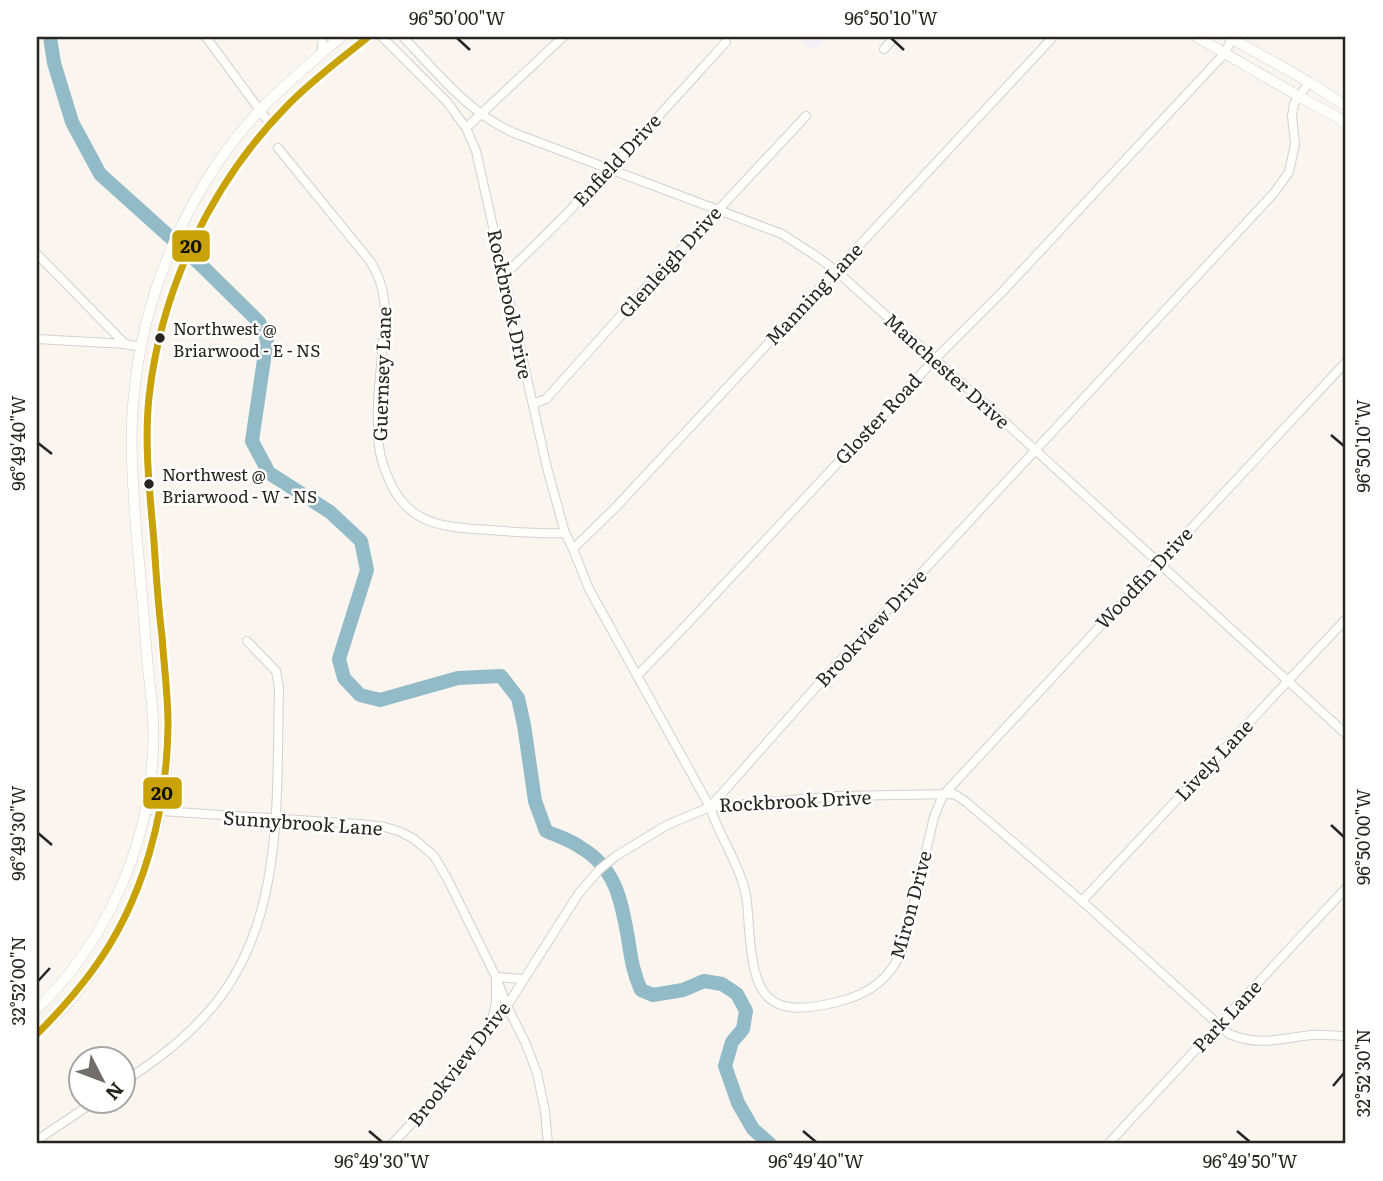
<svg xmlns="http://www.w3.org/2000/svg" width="1383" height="1181" font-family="Literata,serif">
<rect width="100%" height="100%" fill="#faf5ef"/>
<path fill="#f3f0f6" d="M798 37H827L814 51Z"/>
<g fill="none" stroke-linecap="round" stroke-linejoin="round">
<path stroke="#92bbc7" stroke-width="14" d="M50 37 54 63 72 122 100 174 201 265 259 322 267 339 252 441 269 473 330 512 361 541 367 570 339 659 344 678 360 695 380 700 458 678 501 676 518 698 524 725 535 801 546 831C557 836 570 840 580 847 616 868 621 900 628 938 631 957 633 973 641 990L653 995 683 990 704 981 722 984 737 994 746 1011 743 1029 732 1042 725 1066 738 1103 753 1129 770 1144"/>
<g stroke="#d4d0cc" stroke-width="10">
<g id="minor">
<path d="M206 37 270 124"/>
<path d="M382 37 447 102 466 128"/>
<path d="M403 37C437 72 468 113 514 133L782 234 816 256 835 270 986 405 1346 734"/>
<path d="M563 37 466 128 476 151 547 468 565 533 573 549 589 589 710 807C719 836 738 861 745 891 748 903 748 916 749 929 754 995 765 1020 837 1002 871 994 891 978 904 946L934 817 943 795 1346 362"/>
<path d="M884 49 895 37"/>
<path d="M321 54 323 37"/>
<path d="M278 148 370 261C390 292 385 320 382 355 379 385 376 416 379 446 380 459 385 471 390 482 410 527 447 527 489 530 514 532 539 534 565 533"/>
<path d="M37 254 125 344"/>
<path d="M504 275C582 202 654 121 726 42"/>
<path d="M37 339 125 344 141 347"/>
<path d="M533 404 546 399 649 284 806 116"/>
<path d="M573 549 616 507 1053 37"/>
<path d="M637 676 689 622 935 359 1004 290 1225 53 1232 38"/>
<path d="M710 807 838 796 954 794 965 801 1082 901 1229 1034C1261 1047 1280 1038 1312 1035 1323 1034 1335 1036 1346 1036"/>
<path d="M146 810 360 824 385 827 401 832 414 839 434 856 448 880 496 977 507 1006 526 1044 537 1073 545 1111 548 1144"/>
<path d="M1082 901 1346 619"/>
<path d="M490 1028 496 1002V977L523 979"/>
<path d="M122 1083C154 1062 184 1040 209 1011 286 924 276 797 279 688L276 671 247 641"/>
<path d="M37 1140 97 1100"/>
<path d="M392 1144 426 1108 489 1031 507 1006 579 893 600 869 616 856 667 825 710 807 824 678 1274 193 1289 172 1295 144 1292 116 1294 104 1309 82"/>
<path d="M1108 1144 1346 888"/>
</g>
</g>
<g stroke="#d4d0cc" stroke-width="11">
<g id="major">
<path d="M1197 37 1300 97 1337 117 1346 124"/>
<path d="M1229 37 1309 82 1346 106"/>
<path d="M37 1009C106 942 149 846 153 750 155 719 150 689 147 658 144 615 140 572 136 529 133 484 129 440 134 395 143 293 190 184 261 109 286 83 314 60 341 37"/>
<path d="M37 1034C123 956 169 842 168 726 168 690 163 655 160 620 156 568 152 517 148 466 147 446 146 427 148 407 149 391 152 375 155 359 173 265 219 175 287 106 312 81 341 59 368 37"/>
</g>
</g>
<use href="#minor" stroke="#fefefd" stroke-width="8"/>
<use href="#major" stroke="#fefefd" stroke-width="10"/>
<g stroke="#fff" stroke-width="12">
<path id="bus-1" d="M37 1034C57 1014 75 994 92 971 144 901 167 811 168 725 168 695 164 666 162 636 158 605 156 573 154 542 150 494 144 445 149 397 161 289 211 183 287 106 312 80 341 59 368 37"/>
</g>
<use href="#bus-1" stroke="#c9a208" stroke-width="7"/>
</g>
<path fill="none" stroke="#282420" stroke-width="2.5" d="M457 38 470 50M891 38 904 50M1331 435 1344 446M38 443 52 454M1331 825 1344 837M38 833 52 845M38 981 50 968M1333 1086 1344 1073M369 1131 382 1142M803 1131 816 1142M1237 1131 1250 1142"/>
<g fill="#282420" stroke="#fff" stroke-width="2.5">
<circle cx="160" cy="338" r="6"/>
<circle cx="149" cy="484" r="6"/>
</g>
<g text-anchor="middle" stroke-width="5" stroke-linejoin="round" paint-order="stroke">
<g font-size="17" fill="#282420" stroke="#fff" text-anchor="start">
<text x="173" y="335">Northwest @<tspan x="173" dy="22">Briarwood - E - NS</tspan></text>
<text x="162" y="481">Northwest @<tspan x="162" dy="22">Briarwood - W - NS</tspan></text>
</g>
<g font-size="19" fill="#282420" stroke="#fff">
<text transform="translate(617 160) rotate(-47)" y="7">Enfield Drive</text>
<text transform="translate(670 262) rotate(-48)" y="7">Glenleigh Drive</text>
<text transform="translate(814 294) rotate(-47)" y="7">Manning Lane</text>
<text transform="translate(510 304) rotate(78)" y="7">Rockbrook Drive</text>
<text transform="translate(947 371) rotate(42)" y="7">Manchester Drive</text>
<text transform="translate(382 374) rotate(-88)" y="7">Guernsey Lane</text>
<text transform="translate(878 419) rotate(-47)" y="7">Gloster Road</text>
<text transform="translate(1144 578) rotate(-47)" y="7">Woodfin Drive</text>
<text transform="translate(871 628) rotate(-47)" y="7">Brookview Drive</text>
<text transform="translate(1214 760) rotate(-47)" y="7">Lively Lane</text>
<text transform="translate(795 801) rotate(-3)" y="7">Rockbrook Drive</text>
<text transform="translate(303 823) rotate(4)" y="7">Sunnybrook Lane</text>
<text transform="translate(911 905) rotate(-75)" y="7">Miron Drive</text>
<text transform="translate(1227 1016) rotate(-47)" y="7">Park Lane</text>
<text transform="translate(459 1064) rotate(-52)" y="7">Brookview Drive</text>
</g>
</g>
<g stroke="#fff" stroke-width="2.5">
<rect x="171" y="229" width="40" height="34" rx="7" fill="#c9a208"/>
<rect x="142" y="776" width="41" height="34" rx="7" fill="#c9a208"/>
</g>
<g font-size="19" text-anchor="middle" font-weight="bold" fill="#111">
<text x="191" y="253">20</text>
<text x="162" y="800">20</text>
</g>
<rect width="1383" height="1181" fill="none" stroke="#ffffff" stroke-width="77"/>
<g transform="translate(102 1080) rotate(132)"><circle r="33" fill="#ffffff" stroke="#a9a7a6" stroke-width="2"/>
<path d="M0-5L12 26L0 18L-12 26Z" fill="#726d68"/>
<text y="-10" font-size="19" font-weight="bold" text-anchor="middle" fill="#282420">N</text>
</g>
<rect x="38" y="38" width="1306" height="1104" fill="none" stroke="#282420" stroke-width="2.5"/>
<g font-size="18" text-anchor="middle" fill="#282420">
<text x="457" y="25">96°50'00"W</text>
<text x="891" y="25">96°50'10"W</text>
<text transform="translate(19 443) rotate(-90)" y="6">96°49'40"W</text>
<text transform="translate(1364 446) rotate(-90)" y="6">96°50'10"W</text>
<text transform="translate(19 833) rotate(-90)" y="6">96°49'30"W</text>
<text transform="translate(1364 837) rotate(-90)" y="6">96°50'00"W</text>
<text transform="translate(19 981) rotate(-90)" y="6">32°52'00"N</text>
<text transform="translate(1364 1073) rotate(-90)" y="6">32°52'30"N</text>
<text x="382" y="1168">96°49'30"W</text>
<text x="816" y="1168">96°49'40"W</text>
<text x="1250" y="1168">96°49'50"W</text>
</g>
</svg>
